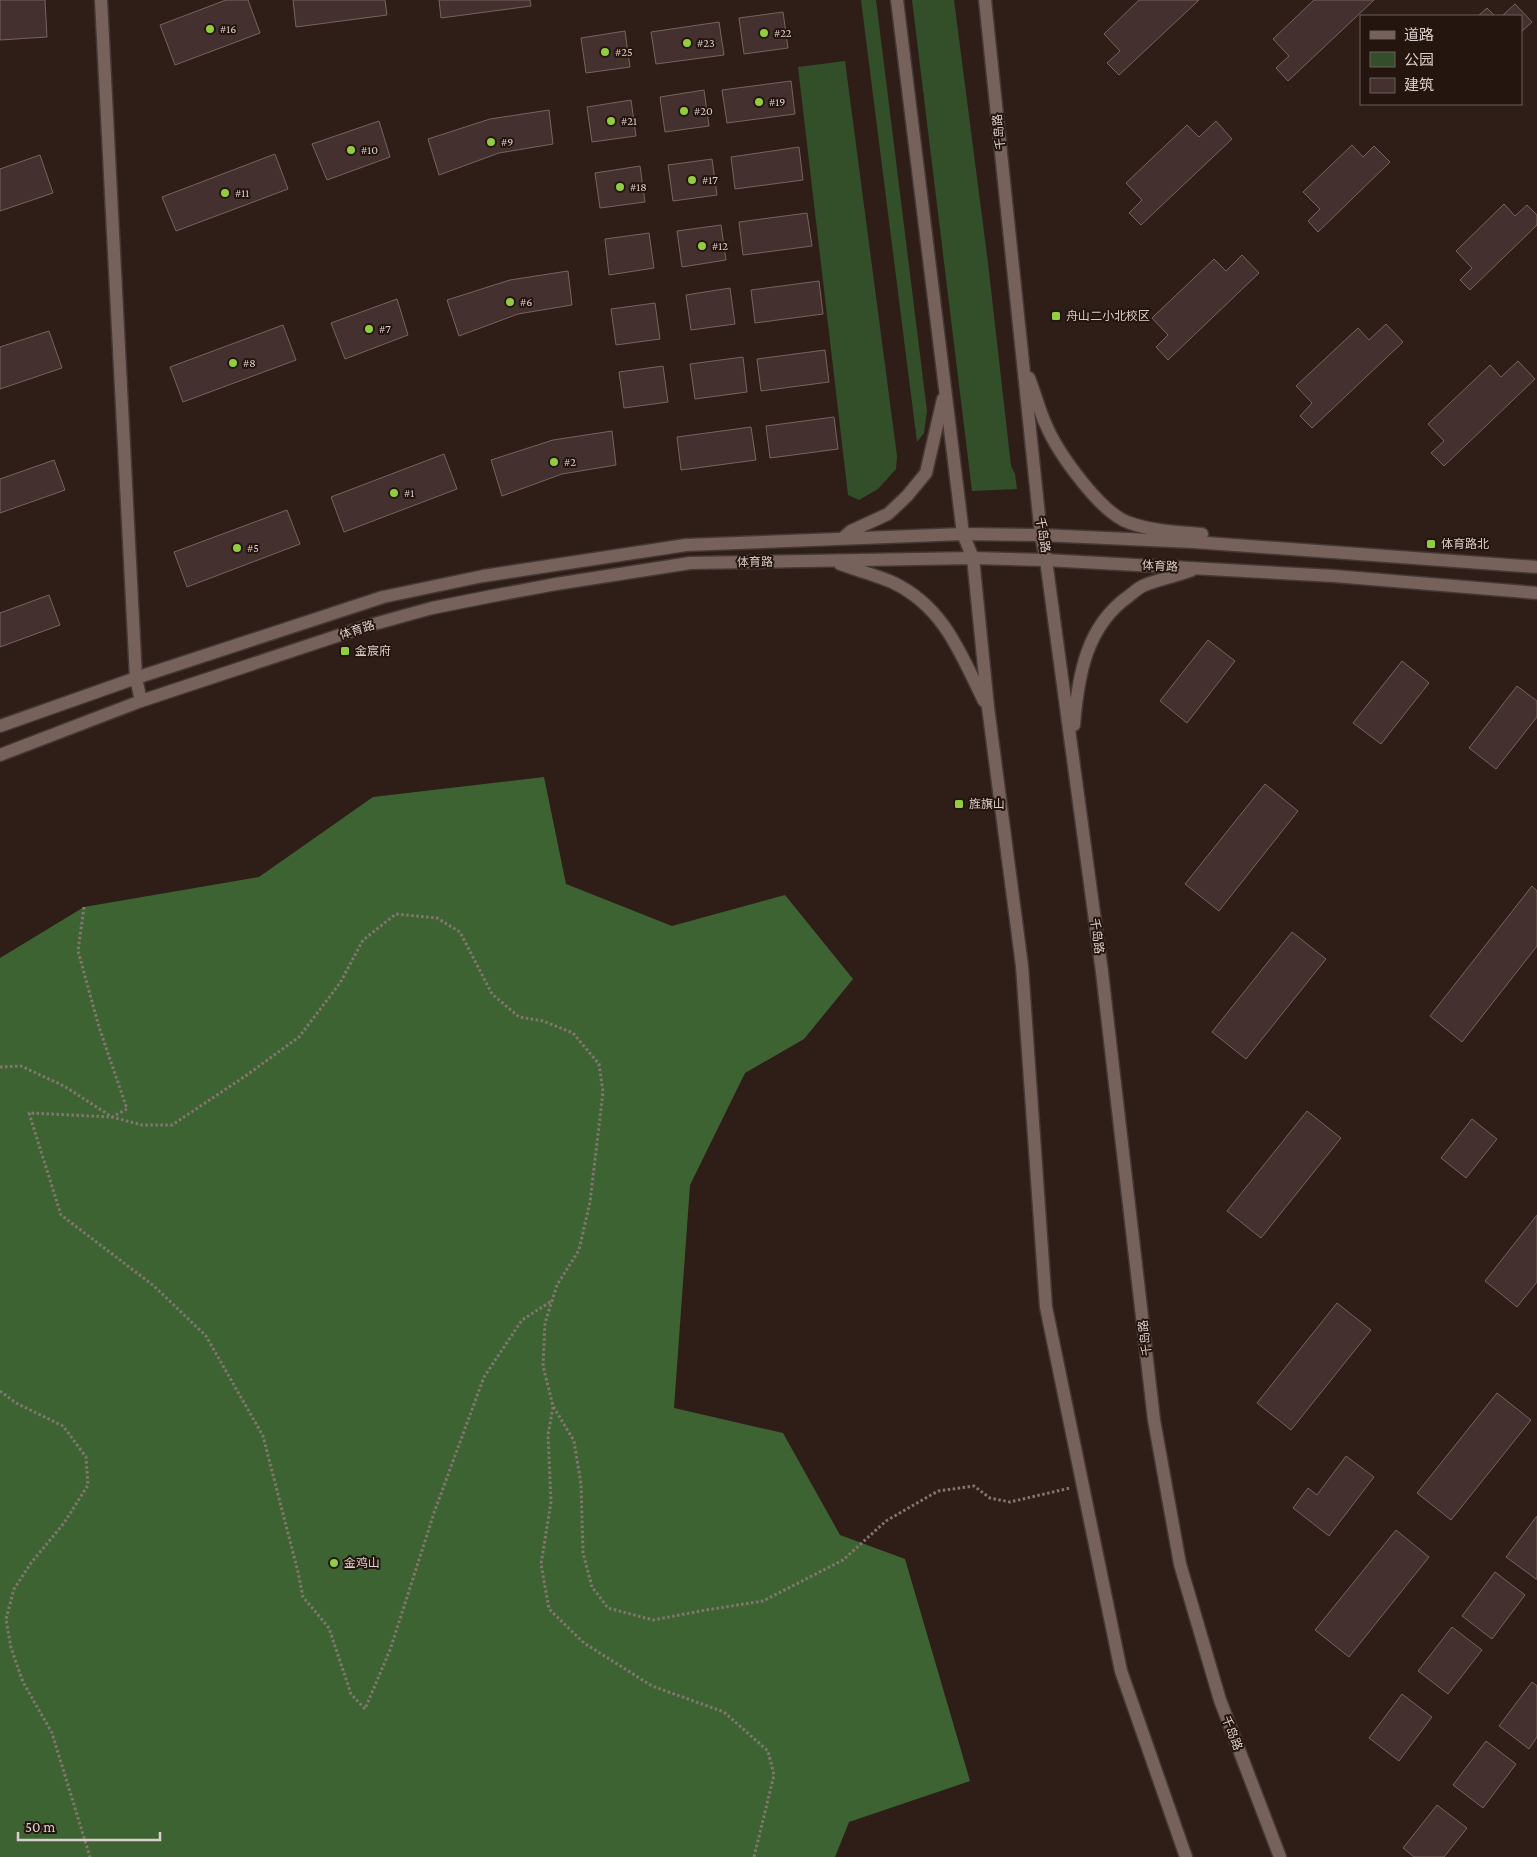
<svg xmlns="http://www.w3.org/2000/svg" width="1537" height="1857" font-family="'Crimson Pro','Noto Sans SC',serif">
<rect width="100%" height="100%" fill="#2f1e18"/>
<g fill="#334f2a">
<path d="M861 0H876L927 411 924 433 917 442Z"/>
<path d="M912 0H954L988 263 1011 466 1015 474 1017 489 972 491Z"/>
<path d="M845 61 897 456 896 469 878 489 859 500 848 495 798 67Z"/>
</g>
<path fill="#3e6333" d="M544 777 566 884 672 926 785 895 853 979 804 1039 745 1073 690 1185 674 1408 783 1433 840 1535 905 1559 970 1781 849 1822 835 1857H0V958L84 907 259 877 373 797Z"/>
<g fill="#44312f" stroke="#78625f">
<path d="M0 0H45L47 37 0 40Z"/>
<path d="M226 0H248L260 33 175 65 160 25Z"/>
<path d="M293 0H385L387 15 296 27Z"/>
<path d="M439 0H530L531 6 441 18Z"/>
<path d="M1139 0H1199L1119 75 1107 63 1120 51 1104 34Z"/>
<path d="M1314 0H1374L1288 81 1276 68 1289 56 1273 39Z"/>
<path d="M1515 4 1532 22 1521 32V16H1502Z"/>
<path d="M1487 8 1495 16H1478Z"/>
<path d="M783 12 788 48 744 54 739 18Z"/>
<path d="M719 22 724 55 656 64 651 32Z"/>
<path d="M625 31 630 67 586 73 581 38Z"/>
<path d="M791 81 795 114 727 123 722 90Z"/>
<path d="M704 90 709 126 665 132 660 97Z"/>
<path d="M631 100 636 136 592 142 587 107Z"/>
<path d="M549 110 553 144 499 153 439 175 428 139 490 119Z"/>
<path d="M379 121 390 157 327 180 312 144Z"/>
<path d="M1216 121 1232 139 1141 225 1129 213 1142 200 1126 183 1187 125 1199 137Z"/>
<path d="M1352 145 1363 157 1374 146 1390 162 1318 232 1308 221 1320 209 1303 192Z"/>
<path d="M799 147 803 180 735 189 731 157Z"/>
<path d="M275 154 288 189 176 231 162 197Z"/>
<path d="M40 155 53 193 0 211V169Z"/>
<path d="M712 159 717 195 673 201 668 165Z"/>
<path d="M640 166 645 202 600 208 595 173Z"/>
<path d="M1504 204 1515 216 1527 205 1537 215V225L1470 290 1460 280 1472 268 1456 251Z"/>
<path d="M807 213 812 246 743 255 739 222Z"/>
<path d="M721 225 726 260 682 267 677 231Z"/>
<path d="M649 233 654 268 609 275 605 239Z"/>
<path d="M1242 255 1259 273 1168 360 1156 347 1168 335 1152 318 1214 259 1226 271Z"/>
<path d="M568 271 572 305 518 314 459 336 447 300 510 280Z"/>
<path d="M819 281 823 314 755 323 751 290Z"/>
<path d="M730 288 735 324 691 330 686 295Z"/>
<path d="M397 299 408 335 345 359 331 323Z"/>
<path d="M655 303 660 339 616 345 611 309Z"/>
<path d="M1386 324 1403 342 1312 428 1300 416 1312 403 1296 386 1358 328 1369 340Z"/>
<path d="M283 325 296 360 183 402 170 367Z"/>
<path d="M49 331 62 368 0 389V347Z"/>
<path d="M825 350 829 382 761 391 757 359Z"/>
<path d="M743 357 747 392 695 399 690 364Z"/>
<path d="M1518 361 1535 379 1444 466 1431 453 1444 441 1428 424 1490 365 1501 377Z"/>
<path d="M663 366 668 402 624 408 619 372Z"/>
<path d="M834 417 838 449 770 458 766 426Z"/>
<path d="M751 427 756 460 681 470 677 437Z"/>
<path d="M612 431 616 465 562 474 502 496 491 460 553 440Z"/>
<path d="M444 454 457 489 344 532 331 497Z"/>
<path d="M54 460 65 490 0 513V479Z"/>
<path d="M287 510 300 544 187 587 174 552Z"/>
<path d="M49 595 60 625 0 647V613Z"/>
<path d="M1208 640 1235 661 1187 723 1160 701Z"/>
<path d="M1402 661 1429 683 1381 744 1353 723Z"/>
<path d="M1517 686 1537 701V717L1496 769 1469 748Z"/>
<path d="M1265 784 1298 811 1219 911 1185 884Z"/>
<path d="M1532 886 1537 891V946L1462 1042 1430 1016Z"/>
<path d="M1292 932 1326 959 1246 1059 1212 1032Z"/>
<path d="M1307 1111 1341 1138 1261 1238 1227 1211Z"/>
<path d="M1472 1119 1497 1139 1466 1178 1441 1158Z"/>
<path d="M1537 1215V1282L1517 1307 1485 1281Z"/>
<path d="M1337 1303 1371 1330 1291 1430 1257 1403Z"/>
<path d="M1497 1393 1531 1420 1451 1520 1417 1493Z"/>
<path d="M1346 1456 1374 1477 1329 1536 1293 1508 1308 1488 1317 1495Z"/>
<path d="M1537 1516V1579H1536L1506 1557Z"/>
<path d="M1396 1530 1429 1557 1349 1657 1315 1630Z"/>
<path d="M1495 1572 1525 1595 1492 1639 1462 1616Z"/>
<path d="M1452 1627 1482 1650 1448 1694 1418 1671Z"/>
<path d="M1532 1682 1537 1686V1737L1529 1749 1499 1726Z"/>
<path d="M1402 1694 1432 1717 1399 1761 1369 1738Z"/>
<path d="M1486 1741 1516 1764 1483 1808 1453 1785Z"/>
<path d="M1437 1805 1467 1828 1444 1857H1414L1403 1848Z"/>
</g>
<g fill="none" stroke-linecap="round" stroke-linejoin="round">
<g stroke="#453834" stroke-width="15">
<g id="tertiary">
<path d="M101 0 136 678 141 701"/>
<path d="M897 0 963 534 973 558 988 707 1022 966 1046 1307 1121 1671 1186 1857"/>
<path d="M985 0 1041 535 1046 560 1102 972 1154 1420 1180 1564 1220 1700 1280 1857"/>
<path d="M1029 378C1035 393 1039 410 1046 425 1058 453 1101 514 1130 523 1153 531 1178 532 1202 534"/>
<path d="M843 538 851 531 888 514 907 496 926 473 943 399"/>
<path d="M840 564C856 570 879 576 894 583 945 608 961 655 984 701"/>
<path d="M1074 725C1078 676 1086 626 1129 596 1134 592 1139 587 1145 585 1160 579 1177 576 1192 570"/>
<path d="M0 726 136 678 383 597 483 576 686 545 963 534 1041 535 1193 542 1537 567"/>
<path d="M0 755 141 701 367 626 432 608 492 596 556 584 690 563 973 558 1046 560 1334 576 1537 593"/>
</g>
</g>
<g stroke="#83756f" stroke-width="3" stroke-dasharray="2.5 2.5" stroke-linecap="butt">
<path d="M84 907 78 951 99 1027 127 1109 112 1117 29 1113 61 1215 154 1286 206 1336 263 1436 298 1572 303 1597 329 1628 351 1694 365 1709 390 1650 435 1510 484 1377 522 1320 553 1300"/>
<path d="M0 1067 21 1066 64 1086 112 1117 142 1125H172L244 1077 299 1037 340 983 363 940 396 914 437 918 460 932 492 994 519 1017 543 1021 573 1033 599 1064 603 1092 590 1202 579 1250 557 1285 545 1323 543 1366 553 1406 574 1441 581 1484 583 1553 592 1587 608 1608 653 1620 706 1610 763 1601 843 1560 886 1521 938 1491 974 1486 990 1498 1010 1502 1070 1488"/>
<path d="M0 1391 16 1403 63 1426 86 1457 88 1485 64 1523 31 1563 14 1589 6 1619 11 1648 23 1682 52 1733 90 1857"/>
<path d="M553 1407 548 1435 551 1502 541 1564 549 1609 584 1643 652 1686 724 1712 768 1751 774 1775 754 1857"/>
</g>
<use href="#tertiary" stroke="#76625b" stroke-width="12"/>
</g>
<g fill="#92cd3f" stroke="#25150f" stroke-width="2">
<circle cx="210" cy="29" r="5"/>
<circle cx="764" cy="33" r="5"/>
<circle cx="687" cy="43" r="5"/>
<circle cx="605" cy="52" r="5"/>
<circle cx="759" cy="102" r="5"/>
<circle cx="684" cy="111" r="5"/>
<circle cx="611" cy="121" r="5"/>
<circle cx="491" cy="142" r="5"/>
<circle cx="351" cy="150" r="5"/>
<circle cx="692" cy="180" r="5"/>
<circle cx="620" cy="187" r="5"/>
<circle cx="225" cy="193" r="5"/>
<circle cx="702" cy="246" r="5"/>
<circle cx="510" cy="302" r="5"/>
<rect x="1051" y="311" width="10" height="10" rx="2.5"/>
<circle cx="369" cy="329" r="5"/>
<circle cx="233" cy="363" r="5"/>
<circle cx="554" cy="462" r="5"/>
<circle cx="394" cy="493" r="5"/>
<rect x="1426" y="539" width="10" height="10" rx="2.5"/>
<circle cx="237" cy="548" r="5"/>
<rect x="340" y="646" width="10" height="10" rx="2.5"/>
<rect x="954" y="799" width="10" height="10" rx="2.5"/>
<circle cx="334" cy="1563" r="5"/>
</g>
<g text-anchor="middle" stroke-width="4" stroke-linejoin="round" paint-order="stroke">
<g font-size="12" fill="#dbcfcb" stroke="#25150f" text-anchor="start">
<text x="220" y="33">#16</text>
<text x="774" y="37">#22</text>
<text x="697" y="47">#23</text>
<text x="615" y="56">#25</text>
<text x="769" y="106">#19</text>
<text x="694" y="115">#20</text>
<text x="621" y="125">#21</text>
<text x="501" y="146">#9</text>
<text x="361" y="154">#10</text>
<text x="702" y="184">#17</text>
<text x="630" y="191">#18</text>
<text x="235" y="197">#11</text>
<text x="712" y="250">#12</text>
<text x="520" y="306">#6</text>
<text x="1066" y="320">舟山二小北校区</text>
<text x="379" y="333">#7</text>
<text x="243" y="367">#8</text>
<text x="564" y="466">#2</text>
<text x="404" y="497">#1</text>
<text x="1441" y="548">体育路北</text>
<text x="247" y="552">#5</text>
<text x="355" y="655">金宸府</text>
<text x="969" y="808">旌旗山</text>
<text x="344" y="1567">金鸡山</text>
</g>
<g font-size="12" fill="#dbcfcb" stroke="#25150f">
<text transform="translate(999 132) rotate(-96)" y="4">千岛路</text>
<text transform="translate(1043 535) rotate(81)" y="4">千岛路</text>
<text transform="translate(755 562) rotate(-1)" y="4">体育路</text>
<text transform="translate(1160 566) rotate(3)" y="4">体育路</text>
<text transform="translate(357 630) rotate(-18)" y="4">体育路</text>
<text transform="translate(1097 936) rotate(82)" y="4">千岛路</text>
<text transform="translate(1145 1338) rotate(-97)" y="4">千岛路</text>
<text transform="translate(1232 1733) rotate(69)" y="4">千岛路</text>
</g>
</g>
<rect x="1360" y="15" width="162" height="90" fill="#25150f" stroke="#6e5f5a"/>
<rect x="1370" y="31" width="25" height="8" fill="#76625b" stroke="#6e5f5a"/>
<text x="1404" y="40" font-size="15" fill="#dbcfcb">道路</text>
<rect x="1370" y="52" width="25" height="15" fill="#334f2a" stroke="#6e5f5a"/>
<text x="1404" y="65" font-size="15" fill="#dbcfcb">公园</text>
<rect x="1370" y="78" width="25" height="15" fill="#44312f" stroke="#6e5f5a"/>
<text x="1404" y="90" font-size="15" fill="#dbcfcb">建筑</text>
<path d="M18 1832v8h142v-8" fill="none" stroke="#dbcfcb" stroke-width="2.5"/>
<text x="25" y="1832" font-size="15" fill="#dbcfcb" stroke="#25150f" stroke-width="4" paint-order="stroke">50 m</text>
</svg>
